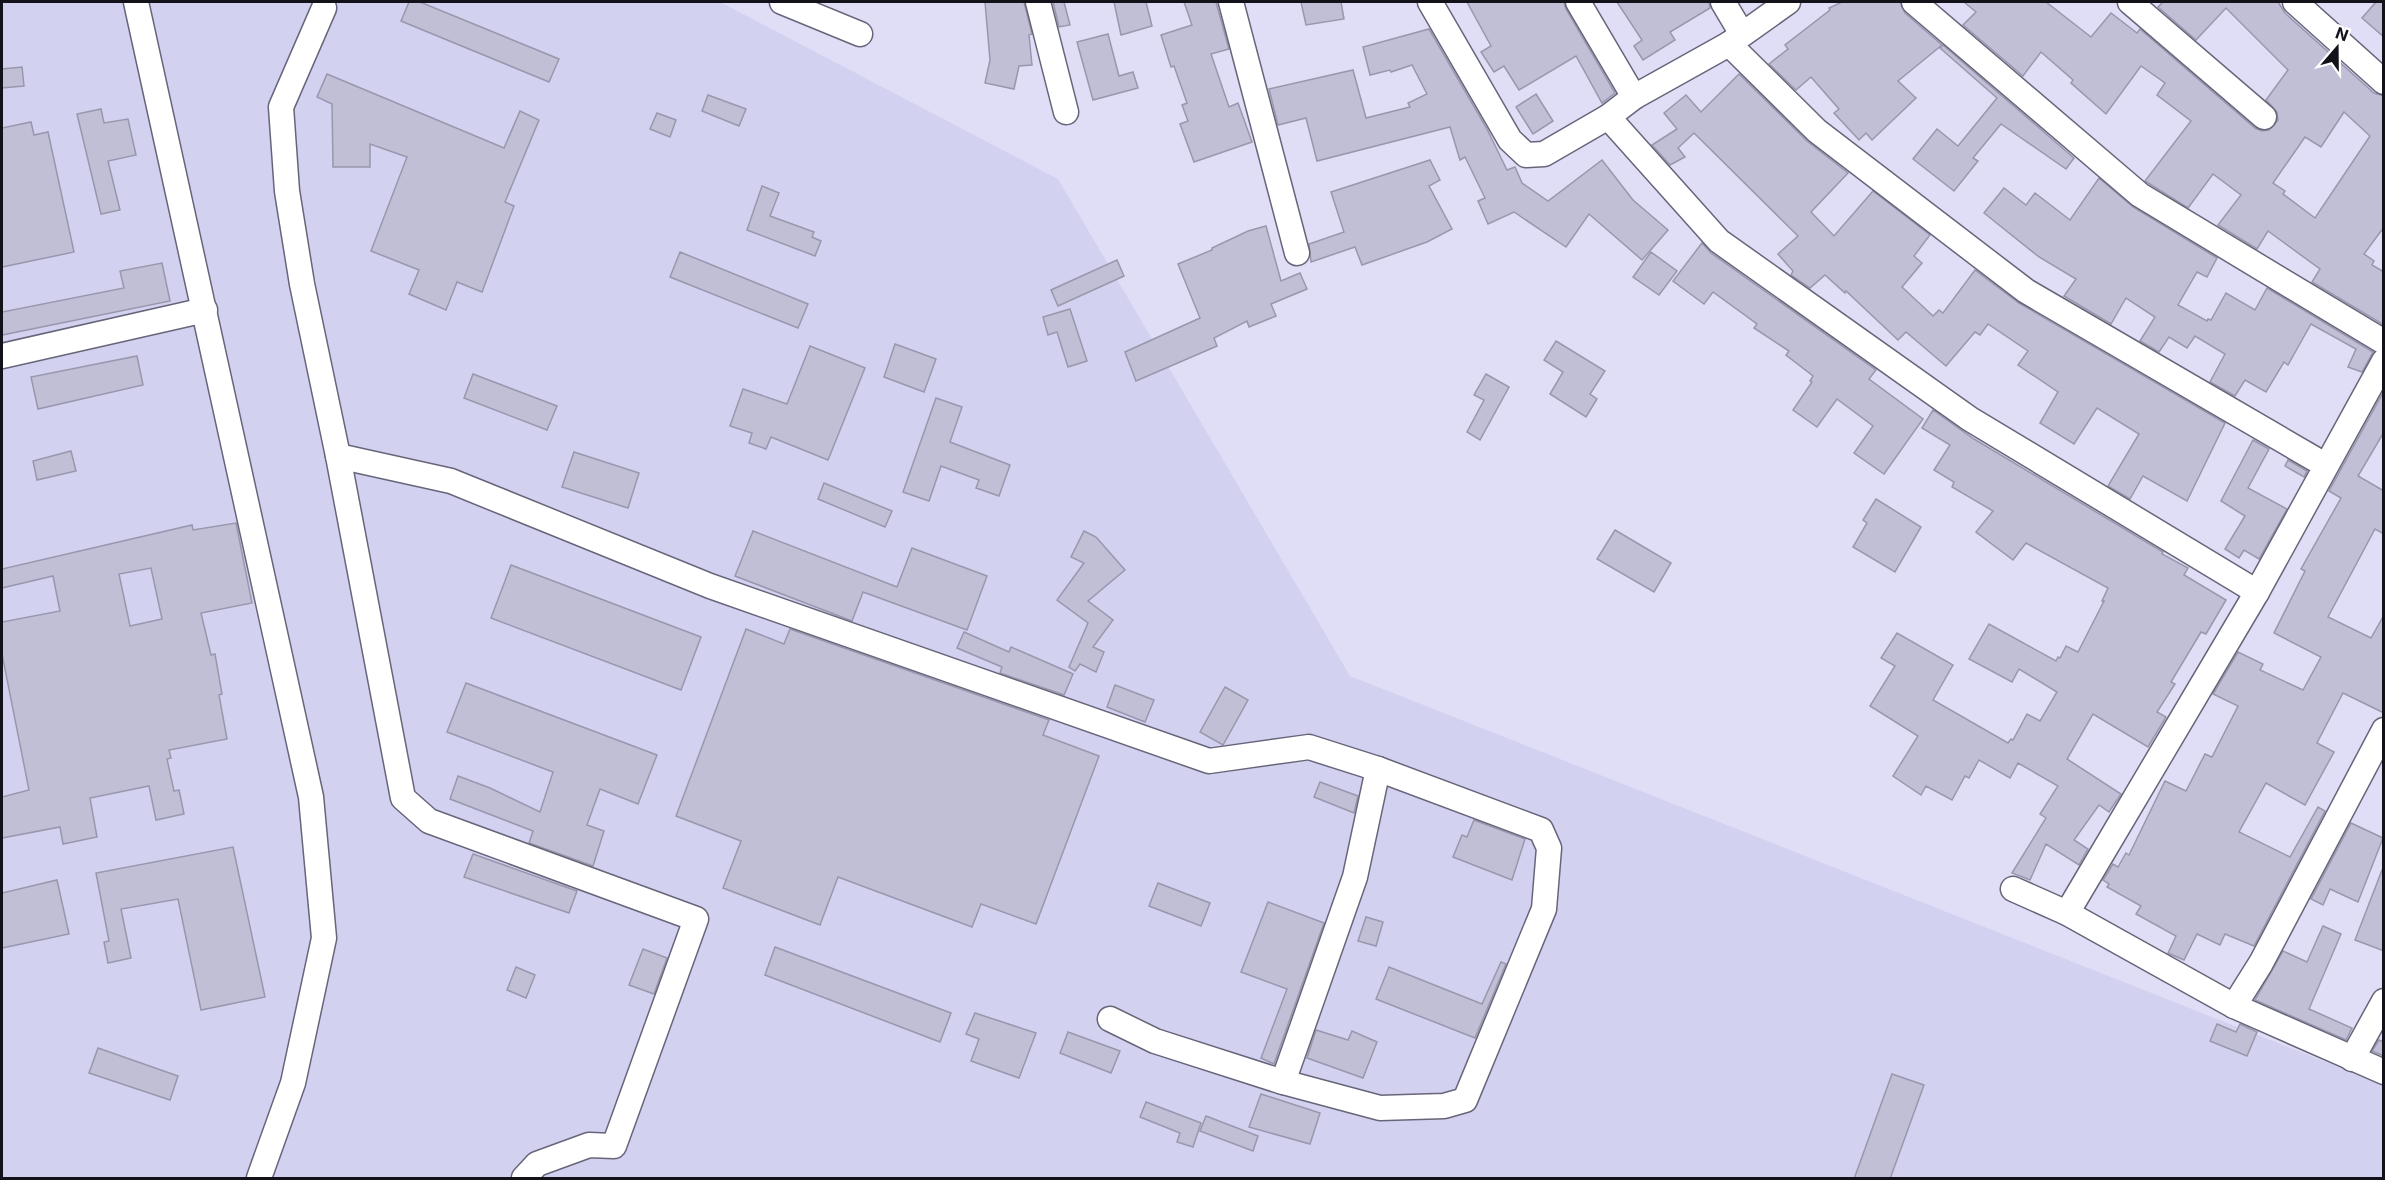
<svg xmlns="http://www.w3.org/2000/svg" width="2385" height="1180" font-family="Inter,sans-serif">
<rect width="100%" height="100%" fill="#e0def6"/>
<path fill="#d3d1f0" d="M2 2H720L1058 179 1350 676 2384 1085 2383 1178H2Z"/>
<g fill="#c0bfd5" stroke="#9897ad" stroke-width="1.5" fill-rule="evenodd">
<path d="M409 2H420L559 59 549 82 401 21Z"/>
<path d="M985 2H1024L1032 34 1029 35 1032 65 1019 66 1014 89 985 83 990 60Z"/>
<path d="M1053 2H1064L1070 25 1059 27Z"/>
<path d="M1114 2H1146L1152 26 1121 35Z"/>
<path d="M1184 2H1216L1229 49 1211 54 1229 107 1238 103 1252 142 1194 162 1180 124 1188 121 1182 105 1187 103 1174 66 1171 67 1161 35 1192 25Z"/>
<path d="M1301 2H1341L1344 19 1306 25Z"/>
<path d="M1467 2H1564L1566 9 1615 93 1602 103 1576 56 1519 90 1504 66 1494 72 1481 52 1491 46Z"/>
<path d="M1617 2H1709L1710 8 1670 32 1675 40 1643 60 1634 46 1642 40Z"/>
<path d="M1842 2H1900L1905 13 1942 45 1898 81 1916 98 1872 140 1866 133 1859 140 1834 113 1839 109 1811 77 1796 90 1769 64 1788 49 1785 45 1830 10 1829 8Z"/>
<path d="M1964 2H2046L2091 37 2111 13 2137 33 2140 29 2255 128 2262 131 2269 130 2278 120 2277 112 2266 100 2288 70 2226 8 2196 40 2158 7 2163 2H2278L2285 13 2374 93 2384 96V227L2364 254 2374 261 2372 265 2384 272V325L2312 282 2320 269 2268 231 2257 249 2218 225 2241 195 2213 174 2188 208 2145 181 2191 121 2157 95 2165 83 2141 66 2106 114 2071 83 2073 80 2041 52 2023 76 1963 25 1976 12ZM2344 112 2370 136 2315 218 2283 194 2285 191 2273 183 2305 137 2321 147Z"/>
<path d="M2376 2H2384V37L2362 18Z"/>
<path d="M1429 29 1487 129 1507 170 1515 167 1522 183 1548 201 1602 160 1633 200 1668 230 1642 260 1589 214 1566 247 1514 212 1488 224 1478 201 1485 198 1465 157 1460 160 1450 127 1317 161 1306 118 1278 125 1269 89 1353 70 1366 118 1410 107 1408 103 1427 94 1412 65 1391 72 1390 70 1370 75 1363 47Z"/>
<path d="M1108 34 1119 76 1133 72 1138 88 1093 100 1077 42Z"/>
<path d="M1943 45 2074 158 2066 169 2001 124 1973 158 1978 161 1954 191 1913 159 1937 129 1958 146 1997 98 1940 48Z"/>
<path d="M22 67 24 86 2 88V69Z"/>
<path d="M327 74 504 148 520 111 539 120 505 202 514 206 482 292 457 282 446 310 409 294 419 270 371 251 407 157 370 144V167H333L332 104 317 97Z"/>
<path d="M1739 74 1807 141 1848 173 1811 212 1834 236 1873 191 1930 235 1914 256 1922 263 1902 287 1933 316 1939 310 1943 313 1975 270 2019 303 2225 423 2187 501 2143 476 2130 499 2108 486 2139 434 2097 408 2074 444 2040 423 2058 392 2018 365 2028 351 1988 324 1980 335 1975 332 1946 366 1906 332 1898 340 1846 291 1845 293 1825 275 1810 288 1791 275 1793 271 1778 254 1798 236 1694 133 1678 148 1685 157 1670 165 1652 145 1677 129 1664 113 1686 95 1701 112Z"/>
<path d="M1536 94 1553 121 1533 134 1516 107Z"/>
<path d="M708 95 746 109 739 126 702 111Z"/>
<path d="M101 109 104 123 128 119 136 155 108 161 120 210 101 214 77 114Z"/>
<path d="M657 113 676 120 670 137 650 129Z"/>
<path d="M31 122 34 135 48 132 74 252 2 267V128Z"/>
<path d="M1430 160 1440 180 1429 186 1452 229 1427 242 1362 265 1355 247 1311 262 1309 244 1344 232 1331 192Z"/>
<path d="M2099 178 2133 207 2217 258 2207 277 2197 272 2178 305 2207 321 2208 319 2211 320 2226 293 2255 310 2267 288 2373 352 2362 372 2348 367 2356 349 2311 324 2288 365 2284 362 2266 392 2245 380 2235 396 2210 382 2225 354 2195 336 2187 348 2169 337 2159 352 2140 341 2155 317 2126 298 2111 324 2064 296 2076 279 2039 257 1984 213 2004 188 2026 205 2035 193 2070 220Z"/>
<path d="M762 186 779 193 770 216 814 232 812 237 821 241 815 256 747 230Z"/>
<path d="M1266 226 1281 281 1300 273 1307 289 1271 304 1276 316 1249 327 1247 321 1214 338 1217 346 1136 381 1125 352 1200 318 1178 264 1212 250V248L1248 231Z"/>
<path d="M1702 243 1711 253 1876 370 1869 379 1923 419 1884 474 1854 453 1873 426 1837 399 1817 427 1793 410 1812 382 1810 381 1813 376 1786 355 1789 351 1754 328 1757 324 1713 292 1704 304 1673 281Z"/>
<path d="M680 252 808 304 798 328 670 277Z"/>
<path d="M1651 252 1677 271 1659 295 1633 277Z"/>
<path d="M1117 260 1124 276 1058 306 1051 290Z"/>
<path d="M162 263 170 301 2 335V312L124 288 120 271Z"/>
<path d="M1070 309 1087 361 1068 367 1057 332 1048 335 1043 317Z"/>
<path d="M1556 341 1605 371 1590 394 1597 399 1586 417 1550 394 1563 372 1544 360Z"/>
<path d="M895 344 936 359 924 392 884 377Z"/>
<path d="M810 346 865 368 828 460 771 437 766 449 749 443 752 433 730 426 743 389 787 404Z"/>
<path d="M137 356 143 385 38 409 31 377Z"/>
<path d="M473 374 557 406 547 430 464 398Z"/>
<path d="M1486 374 1509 387 1480 440 1467 432 1484 400 1474 395Z"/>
<path d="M2384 391V432L2358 476 2384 491V534L2375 529 2328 617 2371 638 2384 615V713L2343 693 2317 743 2334 752 2305 805 2266 783 2239 832 2290 857 2318 807 2325 811 2254 946 2225 934 2220 945 2197 934 2184 960 2168 953 2176 936 2136 914 2141 906 2107 887 2109 884 2103 880 2113 864 2118 867 2126 853 2129 855 2165 781 2186 791 2205 754 2212 757 2238 706 2213 694 2238 652 2263 664 2260 670 2303 690 2321 657 2274 633 2305 571 2301 569 2341 498 2329 491Z"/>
<path d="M936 398 962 407 950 442 1010 465 999 496 976 488 979 480 941 466 929 501 903 492Z"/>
<path d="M1933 410 1974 439 2163 552 2162 554 2188 568 2184 575 2226 600 2206 634 2201 632 2171 682 2175 684 2157 712 2166 717 2148 747 2093 714 2067 759 2121 794 2109 812 2099 805 2074 840 2088 849 2079 865 2046 844 2030 880 2012 873 2046 818 2040 814 2058 786 2018 763 2010 778 1979 760 1969 778 1965 776 1952 800 1926 786 1921 795 1893 776 1918 736 1870 706 1895 666 1881 658 1897 633 1953 665 1933 700 2008 743 2011 739 2013 740 2027 714 2040 721 2057 692 2019 669 2012 682 1969 659 1989 624 2056 661 2058 657 2060 658 2066 646 2078 652 2104 601H2102L2108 588 2026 543 2013 560 1976 532 1993 511 1952 487 1954 482 1934 470 1950 445 1922 428Z"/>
<path d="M2253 440 2269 449 2248 488 2287 509 2259 559 2244 550 2239 558 2225 549 2245 516 2221 501Z"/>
<path d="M71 451 76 471 37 480 33 461Z"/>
<path d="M574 452 639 473 628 508 562 487Z"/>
<path d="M2288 460 2307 471 2304 477 2285 466Z"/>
<path d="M824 483 892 511 885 527 818 499Z"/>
<path d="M1876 499 1921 527 1895 572 1853 547 1867 523 1863 520Z"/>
<path d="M236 523 252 603 201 613 211 655 215 654 222 694 219 695 227 739 169 750 171 758 167 759 174 791 179 790 184 814 156 820 149 786 90 798 97 837 63 844 60 827 2 838V797L29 790 2 654V622L60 611 53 576 2 588V569L192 525 193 530ZM151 568 162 619 130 626 119 574Z"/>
<path d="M1615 530 1671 563 1654 592 1597 559Z"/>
<path d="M753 531 897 587 912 548 987 576 967 630 863 592 852 621 735 576Z"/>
<path d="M1084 531 1096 537 1125 570 1088 601 1113 620 1093 647 1104 652 1096 672 1080 664 1075 671 1069 667 1088 623 1057 600 1084 563 1071 557Z"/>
<path d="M511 565 701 637 681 690 491 618Z"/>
<path d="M746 629 784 644 790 629 1049 720 1043 735 1099 756 1036 924 981 904 972 927 838 877 820 925 723 888 741 841 676 816Z"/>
<path d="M964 632 1009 652 1011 647 1073 674 1064 695 1000 673 1002 667 957 648Z"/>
<path d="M466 683 657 755 638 804 600 789 587 825 604 831 593 866 529 843 533 831 450 799 458 776 490 788 540 812 553 772 447 732Z"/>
<path d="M1115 685 1154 700 1145 722 1107 707Z"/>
<path d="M1225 687 1248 700 1223 745 1200 732Z"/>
<path d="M1320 782 1358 796 1354 813 1314 797Z"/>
<path d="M1474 820 1525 839 1512 880 1453 857 1462 835 1467 837Z"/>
<path d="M2351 823 2383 838 2358 902 2330 889 2323 905 2311 899Z"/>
<path d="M233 847 265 997 201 1010 178 899 121 909 131 958 108 963 104 942 109 941 96 873Z"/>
<path d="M473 854 577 891 569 913 464 877Z"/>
<path d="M2382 870H2384V951L2355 940Z"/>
<path d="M57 880 69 934 2 948V893Z"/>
<path d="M1158 883 1210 903 1201 926 1149 906Z"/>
<path d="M1268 902 1324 923 1274 1064 1261 1058 1287 989 1241 972Z"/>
<path d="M1366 917 1383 922 1376 946 1358 941Z"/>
<path d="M2323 926 2341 934 2309 1009 2352 1028 2346 1040 2255 1000 2283 951 2307 962Z"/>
<path d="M775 947 951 1013 940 1042 765 975Z"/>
<path d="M643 949 667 958 654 994 629 985Z"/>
<path d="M1501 962 1506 964 1475 1038 1376 999 1389 967 1482 1004Z"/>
<path d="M516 967 535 975 526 998 507 990Z"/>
<path d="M975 1013 1036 1033 1019 1078 971 1061 979 1039 966 1034Z"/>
<path d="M2217 1024 2236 1032 2240 1024 2257 1032 2247 1056 2210 1041Z"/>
<path d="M1316 1030 1348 1040 1352 1031 1377 1042 1363 1078 1307 1058Z"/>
<path d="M1068 1032 1120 1051 1111 1073 1060 1053Z"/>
<path d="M2379 1040 2384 1042V1056L2372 1051Z"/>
<path d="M98 1048 178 1076 170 1100 89 1073Z"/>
<path d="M1892 1074 1924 1085 1890 1179H1854Z"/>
<path d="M1261 1094 1320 1113 1310 1144 1249 1127Z"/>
<path d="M1146 1102 1201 1123 1193 1147 1177 1142 1180 1133 1140 1117Z"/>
<path d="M1206 1116 1258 1136 1253 1151 1200 1131Z"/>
</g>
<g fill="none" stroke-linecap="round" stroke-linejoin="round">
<g stroke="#67657a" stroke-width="27">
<g id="street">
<path d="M136 2 311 797 324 938 293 1083 259 1178"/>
<path d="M782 2 860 34"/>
<path d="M1038 2 1066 112"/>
<path d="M1231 2 1297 253"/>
<path d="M1430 2 1510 140 1526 155 1544 154 1608 117 1634 97 1729 44 1788 2"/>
<path d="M1578 2 1634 97"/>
<path d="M1723 2 1742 34"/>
<path d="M1914 2 2140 195 2384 342"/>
<path d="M2130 2 2264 117"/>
<path d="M2295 2 2384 82"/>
<path d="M324 8 281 107 287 191 302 284 338 456 403 798 429 821 696 919 614 1146 589 1145 537 1164 524 1178"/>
<path d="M1729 44 1817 131 2026 291 2325 465"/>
<path d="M1608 117 1719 241 1970 419 2257 592"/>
<path d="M2 356 205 310"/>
<path d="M338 456 451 481 710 586 1209 761 1309 747 1378 769 1541 830 1549 848 1544 909 1465 1100 1444 1106 1380 1108 1283 1082 1155 1041 1110 1019"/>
<path d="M2013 889 2067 913 2234 1006 2384 1072"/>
<path d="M2067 913 2257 592 2384 361"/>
<path d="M2234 1006 2261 963 2384 730"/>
<path d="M2352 1059 2384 1001"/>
<path d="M1283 1082 1355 877 1378 769"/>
</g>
</g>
<use href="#street" stroke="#fff" stroke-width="24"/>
</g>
<rect width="2385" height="1180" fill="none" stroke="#13121a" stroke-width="6"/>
<g transform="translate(2337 48) rotate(20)" stroke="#ffffff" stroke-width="4.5" paint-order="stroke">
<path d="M0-4.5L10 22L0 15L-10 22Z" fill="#13121a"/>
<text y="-9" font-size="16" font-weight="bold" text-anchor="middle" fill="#13121a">N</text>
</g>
</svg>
